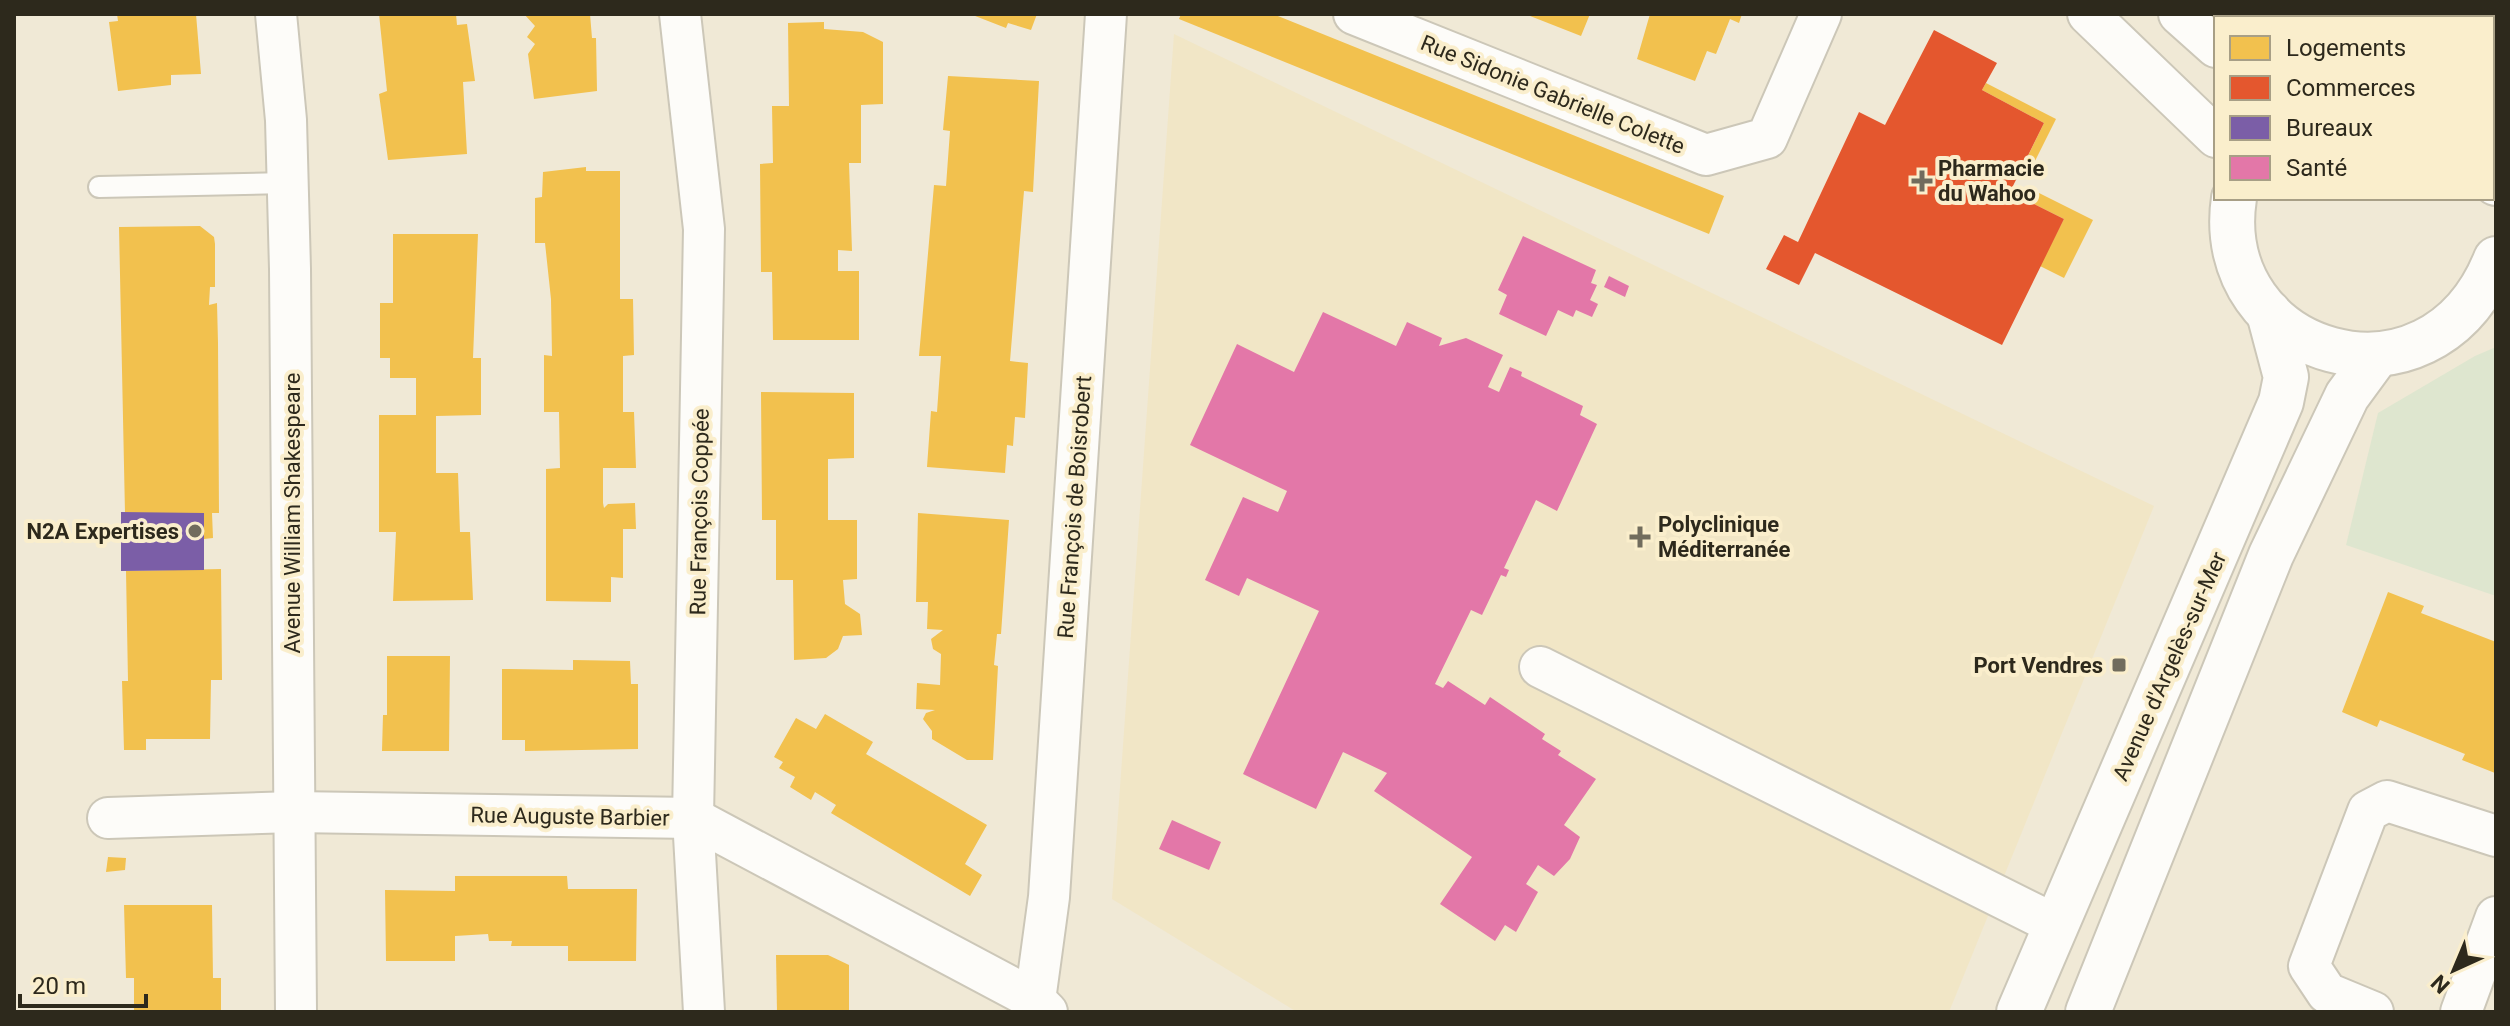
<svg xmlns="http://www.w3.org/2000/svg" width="2510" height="1026" font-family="Roboto,sans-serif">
<rect width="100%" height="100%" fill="#f0e9d6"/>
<path fill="#f1e6c6" d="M1174 34 2154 506 1949 1012H1297L1112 899Z"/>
<path fill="#dee6cf" d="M2496 347V596L2346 545 2378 413 2475 356Z"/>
<g fill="#f2c14e">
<path d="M117 14H196L201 74 171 75V85L118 91 109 22 118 21Z"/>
<path d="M379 14H456L457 25 467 24 475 81 463 82 467 154 388 160 379 94 387 91Z"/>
<path d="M524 14H590L592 38H596L597 91 534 99 528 54 535 44 527 37 535 26Z"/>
<path d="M970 14H1037L1031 30 1008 23 1006 28Z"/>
<path d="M1181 14H1273L1724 196 1709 234 1179 19Z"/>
<path d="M1525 14H1590L1581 36Z"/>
<path d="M1650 14H1742L1739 23 1730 19 1716 54 1707 51 1695 81 1637 59Z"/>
<path d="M824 22V29L863 32 883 42V104L861 105V163H849L852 251 838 250V271H859V340H773L772 272H761L760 164 773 163 772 106H789L788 23Z"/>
<path d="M948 76 1039 81 1033 192 1024 191 1010 361 1028 363 1025 418 1015 417 1013 446 1007 445 1005 473 927 467 931 411 937 412 941 356H919L934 185 946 186 950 131 943 130Z"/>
<path d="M1986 83 2056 119 2028 175 2021 170 2044 123 1982 90Z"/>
<path d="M586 167V171H620V299H633L634 355 623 356V412H634L636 468H603V503L604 508 608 504 635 503 636 529H623V578L611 577V602L546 601V469L560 468 559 412H544V355L552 356 551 299 545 243H535V198L542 197 543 172Z"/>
<path d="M2033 190 2093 220 2064 278 2040 266 2064 219 2028 201Z"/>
<path d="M200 226 214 237 215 244V287H210L209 305 217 303 218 343 219 513H212L213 538 204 539V513H125L119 227Z"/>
<path d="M393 234H478L473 358H481V415L436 416V473H458L460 532H470L473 600 393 601 396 532H379V415H416V378H390V358H380V303H393Z"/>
<path d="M761 392 854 393V458L828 459V520H857V579L843 580 845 604 860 614 862 635 843 636 838 649 826 658 794 660 793 580H776V520H762Z"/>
<path d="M918 513 1009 520 1001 634H997L994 665 998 666 993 760H967L932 739V731L923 719 926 713 935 710 916 709 917 683 940 685 941 654 933 649 931 639 943 630 927 629 928 602H916Z"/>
<path d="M221 569 222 680H211L210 739H146V750H124L122 681H128L126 571Z"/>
<path d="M2388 592 2424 606 2421 613 2496 642 2495 773 2462 760 2465 754 2380 720 2377 727 2342 712Z"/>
<path d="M387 656H450L449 751H382L383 715H387Z"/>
<path d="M573 660 630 661 631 684H638V749L525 751V740H502V669L573 670Z"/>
<path d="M825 714 873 742 866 754 987 825 965 864 982 875 970 896 831 813 836 805 815 792 811 800 790 787 795 777 779 768 783 762 774 757 796 718 816 729Z"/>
<path d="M108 857 126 858 125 870 106 872Z"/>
<path d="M455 876H567L568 889H637L636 961H568V946H511L512 941H489L488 934 455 936V961H386L385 890 455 891Z"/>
<path d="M124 905H212L213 978H221V1012H134V978H126Z"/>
<path d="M776 955H828L849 965V1012H777Z"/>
</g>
<path fill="#e4572e" d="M1934 30 1997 63 1982 90 2044 123 2010 192 2064 219 2002 345 1815 253 1799 285 1766 269 1784 235 1798 242 1859 112 1885 125Z"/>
<path fill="#7b5ea7" d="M121 512 204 513V570L121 571Z"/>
<g fill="#e377a8">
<path d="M1523 236 1596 270 1591 283 1597 285 1590 300 1598 304 1592 317 1576 310 1573 317 1558 310 1546 336 1499 314 1507 295 1498 290Z"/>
<path d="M1609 276 1629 286 1625 297 1604 287Z"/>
<path d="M1323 312 1396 346 1407 322 1442 338 1439 346 1466 338 1503 355 1488 387 1499 392 1510 367 1522 372 1521 376 1583 406 1580 415 1597 424 1557 511 1536 500 1504 568 1509 570 1506 577 1501 575 1482 615 1471 610 1435 684 1443 688 1448 681 1485 705 1490 697 1545 734 1542 739 1561 751 1558 755 1596 779 1564 825 1580 837 1570 859 1554 876 1538 865 1526 884 1538 892 1516 932 1505 925 1495 941 1440 904 1472 857 1374 791 1387 773 1343 752 1316 809 1243 774 1319 611 1247 578 1239 596 1205 580 1243 497 1278 512 1287 491 1190 445 1237 344 1294 372Z"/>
<path d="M1172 820 1221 842 1209 870 1159 849Z"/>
</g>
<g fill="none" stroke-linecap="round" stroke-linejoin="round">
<g stroke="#ccc7b8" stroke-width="24">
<path id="lane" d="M99 187 287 183"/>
</g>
<g stroke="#ccc7b8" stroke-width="44">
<g id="street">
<path d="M276 14 286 120 290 269 296 1012"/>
<path d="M680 14 704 229 693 818 704 1012"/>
<path d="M1354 14 1706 155 1767 138 1821 14"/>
<path d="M2088 14 2216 137"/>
<path d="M2179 14 2216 47"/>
<path d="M1540 667 2054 924"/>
<path d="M108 818 293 812 693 818 1035 1000 1047 1012"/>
<path d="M1035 1000 1049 897 1106 14"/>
<path d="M2373 1012 2327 993 2309 966 2368 811 2387 801 2496 836"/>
<path d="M2461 1012 2496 917"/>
</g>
</g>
<g stroke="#ccc7b8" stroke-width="48">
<g id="secondary">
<path d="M2418 18 2421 14"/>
<path d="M2492 43 2496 27"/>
<path d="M2492 174 2496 183"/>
<path d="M2234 198C2210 355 2430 425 2496 259"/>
<path d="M2019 1012 2281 402 2286 377 2269 313"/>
<path d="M2088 1012 2271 555 2347 396 2377 355"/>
</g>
</g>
<use href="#lane" stroke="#fdfcf9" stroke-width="20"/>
<use href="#street" stroke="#fdfcf9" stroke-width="40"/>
<use href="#secondary" stroke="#fdfcf9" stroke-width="44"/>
</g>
<g fill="#716c5d" stroke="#faeecc" stroke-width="3">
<path d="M1918 169h8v8h8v8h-8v8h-8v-8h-8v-8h8z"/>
<circle cx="195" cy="531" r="8"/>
<path d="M1636 525h8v8h8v8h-8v8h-8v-8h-8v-8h8z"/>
<rect x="2111" y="657" width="16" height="16" rx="4"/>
</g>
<g text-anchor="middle" stroke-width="8" stroke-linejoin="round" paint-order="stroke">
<g font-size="22" fill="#2d291c" stroke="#faeecc">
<text transform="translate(1553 94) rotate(22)" y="8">Rue Sidonie Gabrielle Colette</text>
<text transform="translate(1074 507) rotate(-86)" y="8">Rue François de Boisrobert</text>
<text transform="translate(699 512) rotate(-89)" y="8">Rue François Coppée</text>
<text transform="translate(292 513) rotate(-90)" y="8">Avenue William Shakespeare</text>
<text transform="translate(2169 666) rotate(-66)" y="8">Avenue d'Argelès-sur-Mer</text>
<text transform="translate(570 816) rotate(1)" y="8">Rue Auguste Barbier</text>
</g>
<g font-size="22" font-weight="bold" fill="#2d291c" stroke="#faeecc" text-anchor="start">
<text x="1938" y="176">Pharmacie<tspan x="1938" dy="25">du Wahoo</tspan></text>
<text x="1658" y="532">Polyclinique<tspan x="1658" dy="25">Méditerranée</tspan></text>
<text x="179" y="539" text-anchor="end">N2A Expertises</text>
<text x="2103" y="673" text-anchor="end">Port Vendres</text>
</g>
</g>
<rect width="2510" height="1026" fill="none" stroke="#2d291c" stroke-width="32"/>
<rect x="2214" y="16" width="280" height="184" fill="#faeecc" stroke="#a89f86" stroke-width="2"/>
<rect x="2230" y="36" width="40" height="24" fill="#f2c14e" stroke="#a89f86" stroke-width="2"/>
<text x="2286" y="56" font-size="24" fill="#2d291c">Logements</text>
<rect x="2230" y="76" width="40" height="24" fill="#e4572e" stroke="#a89f86" stroke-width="2"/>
<text x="2286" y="96" font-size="24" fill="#2d291c">Commerces</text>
<rect x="2230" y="116" width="40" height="24" fill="#7b5ea7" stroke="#a89f86" stroke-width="2"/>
<text x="2286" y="136" font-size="24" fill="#2d291c">Bureaux</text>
<rect x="2230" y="156" width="40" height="24" fill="#e377a8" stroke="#a89f86" stroke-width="2"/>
<text x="2286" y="176" font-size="24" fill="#2d291c">Santé</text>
<g transform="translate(2454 970) rotate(224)" stroke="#faeecc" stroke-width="6" paint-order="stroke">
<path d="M0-6L14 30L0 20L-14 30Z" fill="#2d291c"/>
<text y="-12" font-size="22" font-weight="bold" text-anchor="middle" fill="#2d291c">N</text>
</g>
<path d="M20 994v12h126v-12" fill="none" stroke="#2d291c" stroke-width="4"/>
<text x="32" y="994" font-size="24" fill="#2d291c" stroke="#faeecc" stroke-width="6" paint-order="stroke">20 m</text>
</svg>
